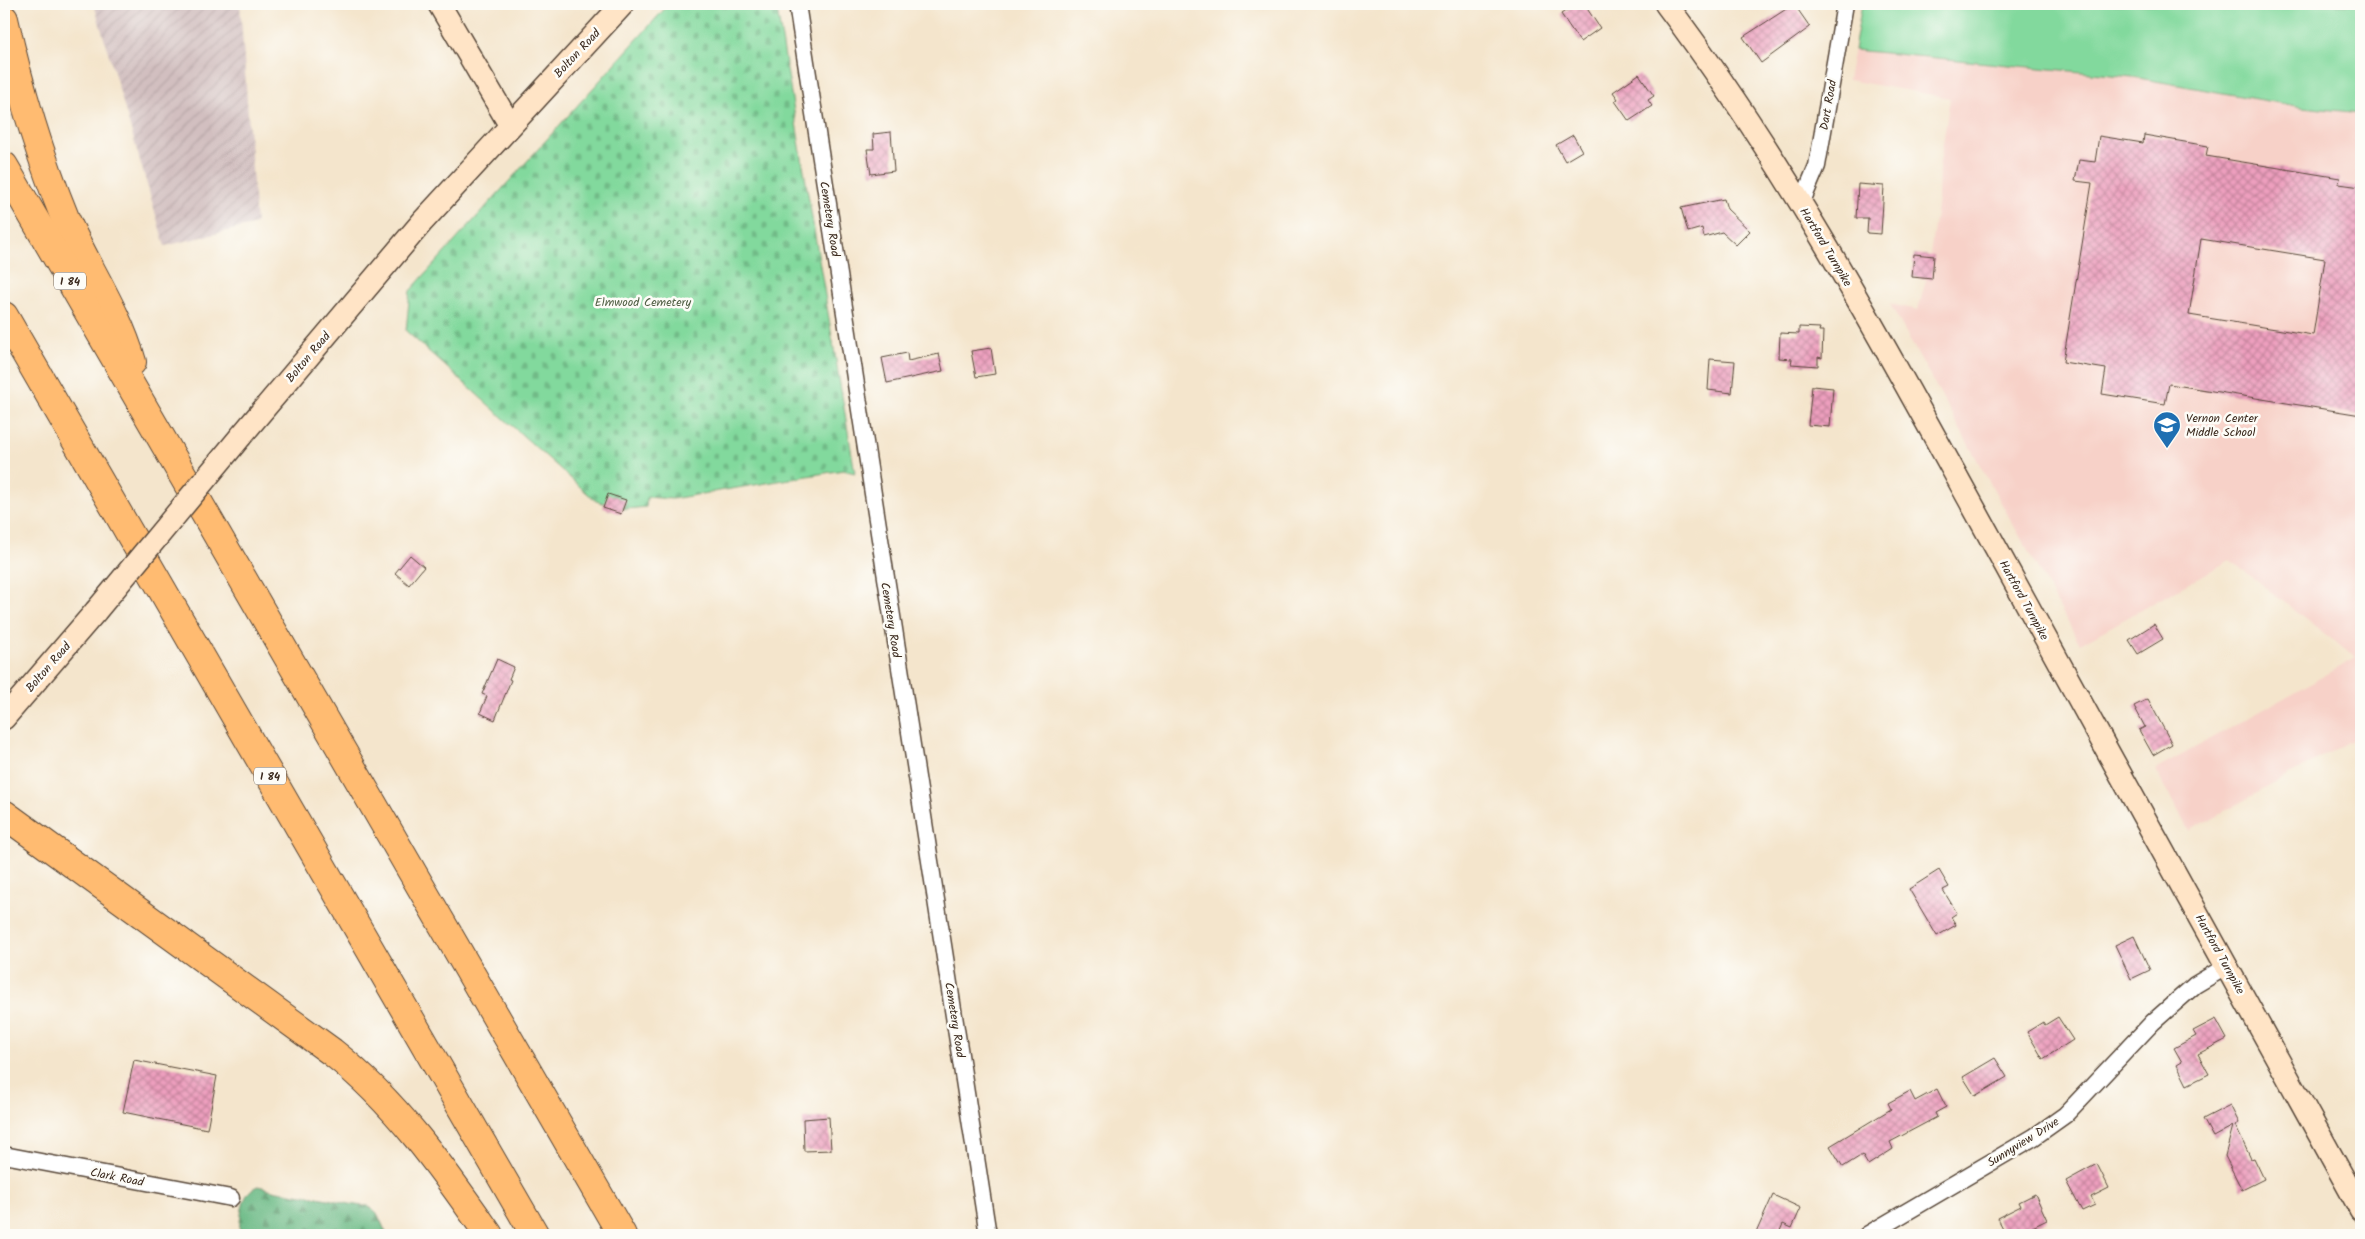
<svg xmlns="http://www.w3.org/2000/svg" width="2365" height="1239" font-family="Kalam,sans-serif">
<defs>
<pattern id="industrial-furrows" width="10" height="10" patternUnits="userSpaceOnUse" patternTransform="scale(1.25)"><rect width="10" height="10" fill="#d2bfc0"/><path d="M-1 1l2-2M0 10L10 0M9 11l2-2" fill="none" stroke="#b5a4a5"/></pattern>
<pattern id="forest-firs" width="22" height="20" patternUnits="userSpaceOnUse" patternTransform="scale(1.25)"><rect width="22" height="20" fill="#69b984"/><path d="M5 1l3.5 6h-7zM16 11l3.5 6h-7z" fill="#58976b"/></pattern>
<pattern id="cemetery-stones" width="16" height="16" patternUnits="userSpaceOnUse" patternTransform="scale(1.25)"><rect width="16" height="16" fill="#82d99d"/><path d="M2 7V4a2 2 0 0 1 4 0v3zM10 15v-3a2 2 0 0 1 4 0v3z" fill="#71ba87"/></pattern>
<pattern id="building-cross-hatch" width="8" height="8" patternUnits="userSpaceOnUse" patternTransform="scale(1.25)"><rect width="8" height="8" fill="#ed9fbe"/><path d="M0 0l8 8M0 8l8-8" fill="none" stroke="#c1829a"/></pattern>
</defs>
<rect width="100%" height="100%" fill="#fdfcf7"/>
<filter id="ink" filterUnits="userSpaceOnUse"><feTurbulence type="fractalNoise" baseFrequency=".02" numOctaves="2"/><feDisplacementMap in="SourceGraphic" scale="10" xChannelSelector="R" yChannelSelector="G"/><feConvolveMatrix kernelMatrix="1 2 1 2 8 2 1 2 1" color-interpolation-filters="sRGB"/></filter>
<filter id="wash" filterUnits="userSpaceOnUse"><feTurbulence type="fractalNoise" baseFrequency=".0096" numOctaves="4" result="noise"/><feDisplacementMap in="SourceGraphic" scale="20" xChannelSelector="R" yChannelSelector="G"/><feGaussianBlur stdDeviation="1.12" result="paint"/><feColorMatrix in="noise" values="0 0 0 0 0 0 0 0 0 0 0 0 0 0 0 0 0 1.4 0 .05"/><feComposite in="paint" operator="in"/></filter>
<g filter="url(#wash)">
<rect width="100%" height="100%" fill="#f4e5cc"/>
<path fill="#f7d1c8" d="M1862 4H2361V735L2189 831 2155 770 2356 658 2230 560 2080 644 1890 304 1918 310 1927 276 1938 198 1939 169 1950 98 1848 80Z"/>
<path fill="url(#industrial-furrows)" d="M94 4H240L256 224 165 246Z"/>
<path fill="url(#forest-firs)" stroke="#527251" d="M259 1186C282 1194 304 1194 328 1199 342 1202 354 1206 369 1206L378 1215 387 1235H239C240 1220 241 1189 259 1186Z"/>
<path fill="url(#cemetery-stones)" stroke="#5e825e" d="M669 4H776L855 473 843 470 672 499 647 497 646 507 626 509 596 501 406 331 410 291Z"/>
<path fill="#82d99d" stroke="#5e825e" d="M1862 4H2361V113L2302 107 2133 77 1854 50Z"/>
<g id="blocks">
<g fill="url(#building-cross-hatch)" fill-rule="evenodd">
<path d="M1576 4H1584L1600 28 1580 42 1561 14Z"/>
<path d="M1794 4 1810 27 1761 63 1743 37Z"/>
<path d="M1639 74 1654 96 1648 100 1652 106 1629 121 1615 101 1618 99 1613 92Z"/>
<path d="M891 132 894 171 871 174 867 149H874L873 134Z"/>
<path d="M1573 135 1582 151 1565 161 1556 145Z"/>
<path d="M2144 135 2208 146 2206 156 2340 178 2339 184 2361 187V415L2169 384 2165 404 2102 394 2106 369 2063 362 2092 183 2075 181 2079 160 2095 162 2099 136 2143 143ZM2201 239 2325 259 2313 335 2189 315Z"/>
<path d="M1858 184 1884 186 1881 234 1867 233 1868 218H1856Z"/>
<path d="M1724 199 1727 209 1750 231 1736 245 1722 232 1704 237 1702 228 1688 232 1681 208Z"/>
<path d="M1914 254 1934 256 1932 279 1912 277Z"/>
<path d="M1799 327 1820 328 1819 331H1823L1822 358 1818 357V366L1791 364 1792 359 1779 358 1780 333 1799 334Z"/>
<path d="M991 348 995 374 976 377 971 351Z"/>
<path d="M907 353 908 361 939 354 943 371 887 383 882 358Z"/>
<path d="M1710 359 1735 361 1732 393 1708 390Z"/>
<path d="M1812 386 1833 388 1830 427 1808 425Z"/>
<path d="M608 494 626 500 621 514 603 508Z"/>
<path d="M410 555 424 567 409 585 395 573Z"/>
<path d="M2154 624 2163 639 2138 654 2129 640Z"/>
<path d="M497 659 514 667 509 679 511 680 495 720 480 713 487 696 482 694Z"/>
<path d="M2148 699 2172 744 2153 755 2139 730 2145 727 2134 706Z"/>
<path d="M1939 870 1949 887 1943 890 1957 913 1951 917 1956 925 1937 936 1909 889Z"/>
<path d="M2134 936 2150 970 2131 979 2115 945Z"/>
<path d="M2058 1017 2073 1040 2043 1059 2027 1032 2043 1022 2045 1025Z"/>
<path d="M2216 1019 2227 1039 2198 1054 2209 1074 2187 1085 2177 1065 2182 1062 2174 1048 2196 1036 2193 1031Z"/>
<path d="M1995 1058 2007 1077 1975 1096 1963 1077Z"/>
<path d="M134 1060 217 1076 207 1129 123 1112Z"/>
<path d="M1937 1089 1946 1107 1935 1113 1937 1117 1890 1142 1893 1149 1868 1165 1862 1155 1843 1167 1830 1146 1891 1109 1888 1103 1910 1091 1915 1101Z"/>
<path d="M2230 1105 2239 1123 2235 1125 2251 1159 2254 1158 2264 1179 2242 1190 2225 1156 2233 1126 2213 1137 2203 1119Z"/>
<path d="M829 1117 831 1150 804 1151 803 1119Z"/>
<path d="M2097 1164 2109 1188 2091 1197 2095 1205 2082 1211 2066 1181Z"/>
<path d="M2035 1194 2047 1220 2016 1235H2006L1997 1218 2021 1206 2019 1202Z"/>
<path d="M1773 1195 1801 1208 1792 1228 1783 1224 1778 1235H1755Z"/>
</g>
</g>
</g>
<g filter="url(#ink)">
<use href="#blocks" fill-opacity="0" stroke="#574638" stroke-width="1"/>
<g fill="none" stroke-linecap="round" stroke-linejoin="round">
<g stroke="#574638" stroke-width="19">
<g id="street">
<path d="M797 4 988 1235"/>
<path d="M1801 204 1817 166 1845 4"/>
<path d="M4 1155 231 1198"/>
<path d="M1867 1235 2034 1137 2065 1115 2153 1022 2195 985 2227 966"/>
</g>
</g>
<g stroke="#574638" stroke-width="25">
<g id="secondary">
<path d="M439 4 510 125"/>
<path d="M1666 4C1794 173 1893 362 1996 548 2117 769 2239 989 2361 1210"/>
<path d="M241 436 423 221 623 4"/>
<path d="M4 718 96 611"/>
</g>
</g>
<g stroke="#574638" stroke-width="30">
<g id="highway">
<path d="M4 19C19 86 39 154 65 218 86 266 118 312 132 362"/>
<path d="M4 166 622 1235"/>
<path d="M4 316 535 1235"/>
<path d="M4 814 332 1052C396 1102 443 1169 489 1235"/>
</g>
</g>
<use href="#street" stroke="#fff" stroke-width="16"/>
<use href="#secondary" stroke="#ffe4c6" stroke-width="22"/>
<use href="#highway" stroke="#ffbb71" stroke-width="28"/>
<g stroke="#574638" stroke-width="25" stroke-linecap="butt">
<path id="secondary-bridge" d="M96 611 241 436"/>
</g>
<use href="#secondary-bridge" stroke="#ffe4c6" stroke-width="22"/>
</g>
</g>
<defs>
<g id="school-pin" transform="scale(1.4375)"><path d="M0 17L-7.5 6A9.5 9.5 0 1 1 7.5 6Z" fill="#1f6fb2" stroke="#fdfcf7"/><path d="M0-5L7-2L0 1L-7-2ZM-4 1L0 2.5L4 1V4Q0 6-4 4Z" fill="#fff"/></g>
</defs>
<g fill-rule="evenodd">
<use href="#school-pin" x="2167" y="425"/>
</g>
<g text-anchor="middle" stroke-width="5" stroke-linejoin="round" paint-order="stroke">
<g fill="#fdfcf7" stroke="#75695f" stroke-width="1">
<rect x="54" y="272.5" width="32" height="17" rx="4"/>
<rect x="254" y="767.5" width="32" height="17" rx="4"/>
</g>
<g font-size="11" font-weight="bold" fill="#3b2a1e">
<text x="70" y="285">I 84</text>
<text x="270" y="780">I 84</text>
</g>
<g font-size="12" fill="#3b2a1e" stroke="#fdfcf7">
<text transform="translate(577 53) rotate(-47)" y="4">Bolton Road</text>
<text transform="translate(1828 105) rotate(-80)" y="4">Dart Road</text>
<text transform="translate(830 219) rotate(81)" y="4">Cemetery Road</text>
<text transform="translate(1826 247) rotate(59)" y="4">Hartford Turnpike</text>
<text transform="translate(308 357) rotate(-50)" y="4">Bolton Road</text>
<text transform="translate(2024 600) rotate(61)" y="4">Hartford Turnpike</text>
<text transform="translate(891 620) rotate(81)" y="4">Cemetery Road</text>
<text transform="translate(48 667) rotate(-49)" y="4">Bolton Road</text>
<text transform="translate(2220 954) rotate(61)" y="4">Hartford Turnpike</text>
<text transform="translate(955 1020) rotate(81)" y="4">Cemetery Road</text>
<text transform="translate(2023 1142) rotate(-32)" y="4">Sunnyview Drive</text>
<text transform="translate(117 1177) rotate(11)" y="4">Clark Road</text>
</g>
<g font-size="12" fill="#505f44" stroke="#fdfcf7">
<text x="643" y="306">Elmwood Cemetery</text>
</g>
<g font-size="12" fill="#3b2a1e" stroke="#fdfcf7" text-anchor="start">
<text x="2186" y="422">Vernon Center<tspan x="2186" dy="14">Middle School</tspan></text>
</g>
</g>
<rect width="2365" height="1239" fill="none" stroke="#fdfcf7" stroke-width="20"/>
</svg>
